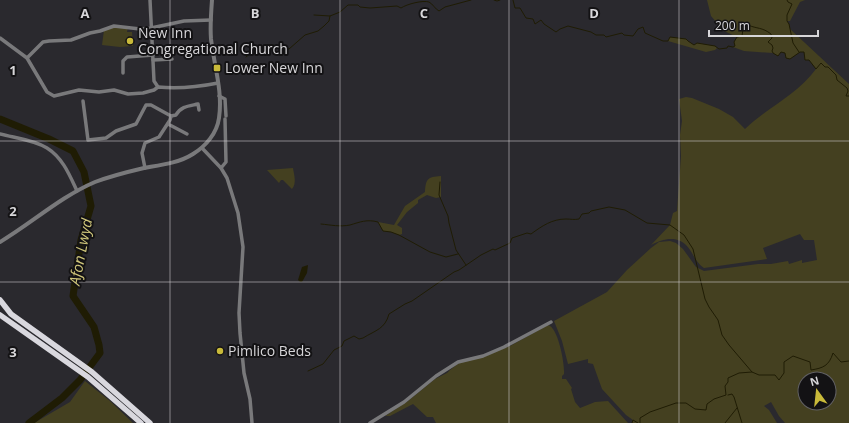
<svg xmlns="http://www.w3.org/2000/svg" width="849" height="423" font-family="'Open Sans',sans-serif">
<rect width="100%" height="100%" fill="#2a292e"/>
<g fill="#444020" fill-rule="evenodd">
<path d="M707 0H805L800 2 790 21H787L789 24 790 29 849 84V423H785L779 416 771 402 764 406 769 410 777 423H632L633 420 626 415 602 389 593 364 588 363V359L568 364 562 341 554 321 607 292 627 270 651 248 659 242 670 241 676 243 683 249 696 267 704 271 758 264H771L788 261 789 264 802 260V263L817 260 814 240H804L800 234 763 248 767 259 704 268C695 262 693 252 686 245 676 235 662 239 651 245L670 225 673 213 677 211 681 156 680 135 682 121 679 99 686 97 692 98 719 109 733 117 745 129C768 107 797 95 816 69L809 60H805L804 52H800L790 59 786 58 785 53 781 52 778 56 773 53 744 51 733 47 735 46 734 42 737 37 724 31 711 16ZM805 379H829V403H805Z"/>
<path d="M114 26 128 27 127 32H132L133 46 120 47 102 45 104 30Z"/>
<path d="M670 37 686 39 688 41 694 45 697 43 715 46 717 48 715 50 706 52 668 41Z"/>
<path d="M293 168C294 175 297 183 292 189L283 180H281L279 183 267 170Z"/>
<path d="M441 176V197L436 198 427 195 418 200V203L407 212 397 225 402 228V234L399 235 391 232 383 231 378 222 394 225 405 206 425 192C426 179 427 177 441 176Z"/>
<path d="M548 325C558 327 565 364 564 374L562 376V379H566L572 388 571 389 575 402 580 408 595 402 608 401 628 423H436L433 417H427L413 404 390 416H385L408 401 435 379 447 373 450 370 459 363 510 346Z"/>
<path d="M85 381 110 401 133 423H34L70 402Z"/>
</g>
<path fill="#1f1c04" d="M308 265 307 273 302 282H300L298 280 302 267Z"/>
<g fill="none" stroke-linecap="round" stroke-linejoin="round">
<g stroke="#1f1c04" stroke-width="1">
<path d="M494 0 497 1 500 0"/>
<path d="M513 0 515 8H520L526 18 533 19 535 24 541 20 544 24 556 32 560 29 568 26 591 32 596 35H604L606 37 622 33 624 35 633 36 638 29 643 27 645 33 663 41H668L670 37 686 39 688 41 694 45 697 43 715 46 719 49 727 48 728 46 733 47 735 46 734 42 737 37 742 36 743 29 748 25C757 29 762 27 771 34L772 38 768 42 772 45 773 48 772 51 773 53 778 56 781 52 785 53 786 58 790 59 800 52H804L805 60H809L816 69 821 63 825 67H828L836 75 837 80 847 88 848 91 846 96H849"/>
<path d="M787 0 788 2 792 4 787 15V21L789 24 793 43 799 52"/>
<path d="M314 15 330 16 340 12 348 5H358L360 7 370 8 397 6 401 8C407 4 423 0 429 2 433 4 435 9 439 11L445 7 471 0"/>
<path d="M246 57C254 51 262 43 273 45 279 47 283 49 289 49L305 35 318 31 324 26 329 21 330 16"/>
<path d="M440 182 439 195 448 216 449 223 456 250 466 265"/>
<path d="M321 224C331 225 340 227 350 225 360 222 367 219 378 222L383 231 391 232 399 235 430 252 446 257 458 254"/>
<path d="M308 371 323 364 334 350 342 346 344 341 354 336 359 339 363 338C376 330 385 329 389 314L405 304 412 301 454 272 459 270 481 255 493 249 495 250 510 243 512 238 527 233 531 234C542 226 552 219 566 219 571 219 574 220 579 219L582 214 589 213 591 211 609 207 625 210 647 223 670 225 684 235 693 249 705 299 709 307 718 320 722 335 729 345 752 372"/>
<path d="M728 395 732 394 734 397 742 423"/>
<path d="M632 423 633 420 638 423"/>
<path d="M640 423V418L650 412 676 403H686L695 409 706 410 707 404 714 399 726 395 725 386 728 382V378L739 373 752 372 759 375H775L779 380 784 373V362L793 356 810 362 811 370C823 368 829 366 833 353L841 362 849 361"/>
<path d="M725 423 737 408"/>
</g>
<path stroke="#1f1c04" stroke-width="7" d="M0 119 49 139 73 151 84 172 91 206 81 240 73 296 94 327 99 345 100 353 80 380 62 398 29 423"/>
<g stroke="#79797b" stroke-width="3.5">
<path d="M150 0 154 81 158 87"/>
<path d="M0 38 27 58 47 92 54 96 79 90 99 92 114 90 128 94 143 93 154 90 158 87C178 89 198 87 218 83"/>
<path d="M27 58 43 42 49 41 71 40 90 33 100 31 114 26 140 29 151 28 184 21 211 20"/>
<path d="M153 60 172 59"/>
<path d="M123 73V61L127 57 153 55"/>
<path d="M219 96 225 99 226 116"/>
<path d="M83 101 88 140 106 138 116 131 136 124 146 105H151L171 116"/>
<path d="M171 116 176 115C181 106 189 106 198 104L199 110"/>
<path d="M168 124 187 134"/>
<path d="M0 134C15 138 34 140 47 148 63 158 70 176 77 191"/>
<path d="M202 148 221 168 227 178 238 213 243 247 239 313 240 333 244 373 250 399 252 423"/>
<path d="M145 168 142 153 145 143 159 137 170 120 171 116"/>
<path d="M221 168 226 162 225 119"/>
<path d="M370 423 404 402 436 376 458 362 483 356 504 347 551 322"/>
</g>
<path stroke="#79797b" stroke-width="4" d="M0 242C32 223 60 197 95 182 111 176 127 172 144 168 161 165 179 163 193 154 206 146 217 133 219 118 223 92 214 65 211 39 210 27 211 13 212 0"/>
<g stroke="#d9d8de" stroke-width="5.5">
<path d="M0 300 11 314 92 372 150 423"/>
<path d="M0 315 88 377 141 423"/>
</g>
</g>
<path fill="none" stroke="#d7d6d9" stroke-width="1" stroke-opacity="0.55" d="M170 0V423M340 0V423M509 0V423M679 0V423M0 141H849M0 282H849"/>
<g fill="#c9ba3a" stroke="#131214" stroke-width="1.5">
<circle cx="130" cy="41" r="4"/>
<rect x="213" y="64" width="8" height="8" rx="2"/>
<circle cx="220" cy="351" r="4"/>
</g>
<g text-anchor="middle" stroke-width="4" stroke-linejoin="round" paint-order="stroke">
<g font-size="14" fill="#d7d6d9" stroke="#131214" text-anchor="start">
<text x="138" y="38">New Inn<tspan x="138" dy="16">Congregational Church</tspan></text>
<text x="225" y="73">Lower New Inn</text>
<text x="228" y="356">Pimlico Beds</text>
</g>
<g font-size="15" font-style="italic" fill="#d0c77b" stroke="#131214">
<text transform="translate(81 252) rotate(-79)" y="5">Afon Lwyd</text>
</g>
</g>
<g font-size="13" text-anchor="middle" font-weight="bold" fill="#d7d6d9" stroke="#131214" stroke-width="4" stroke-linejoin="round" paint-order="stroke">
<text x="85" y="18">A</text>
<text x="255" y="18">B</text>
<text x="424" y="18">C</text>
<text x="594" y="18">D</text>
<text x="13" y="75">1</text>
<text x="13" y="216">2</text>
<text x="13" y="357">3</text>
</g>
<g transform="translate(817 391) rotate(345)"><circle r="19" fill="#131214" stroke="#616063"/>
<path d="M0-3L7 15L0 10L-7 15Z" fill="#c9ba3a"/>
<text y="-6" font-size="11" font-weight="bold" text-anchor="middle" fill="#d7d6d9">N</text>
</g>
<path d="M709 30v6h109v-6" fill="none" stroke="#d7d6d9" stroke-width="2"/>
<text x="715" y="30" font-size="12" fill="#d7d6d9" stroke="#131214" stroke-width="3" paint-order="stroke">200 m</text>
</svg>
